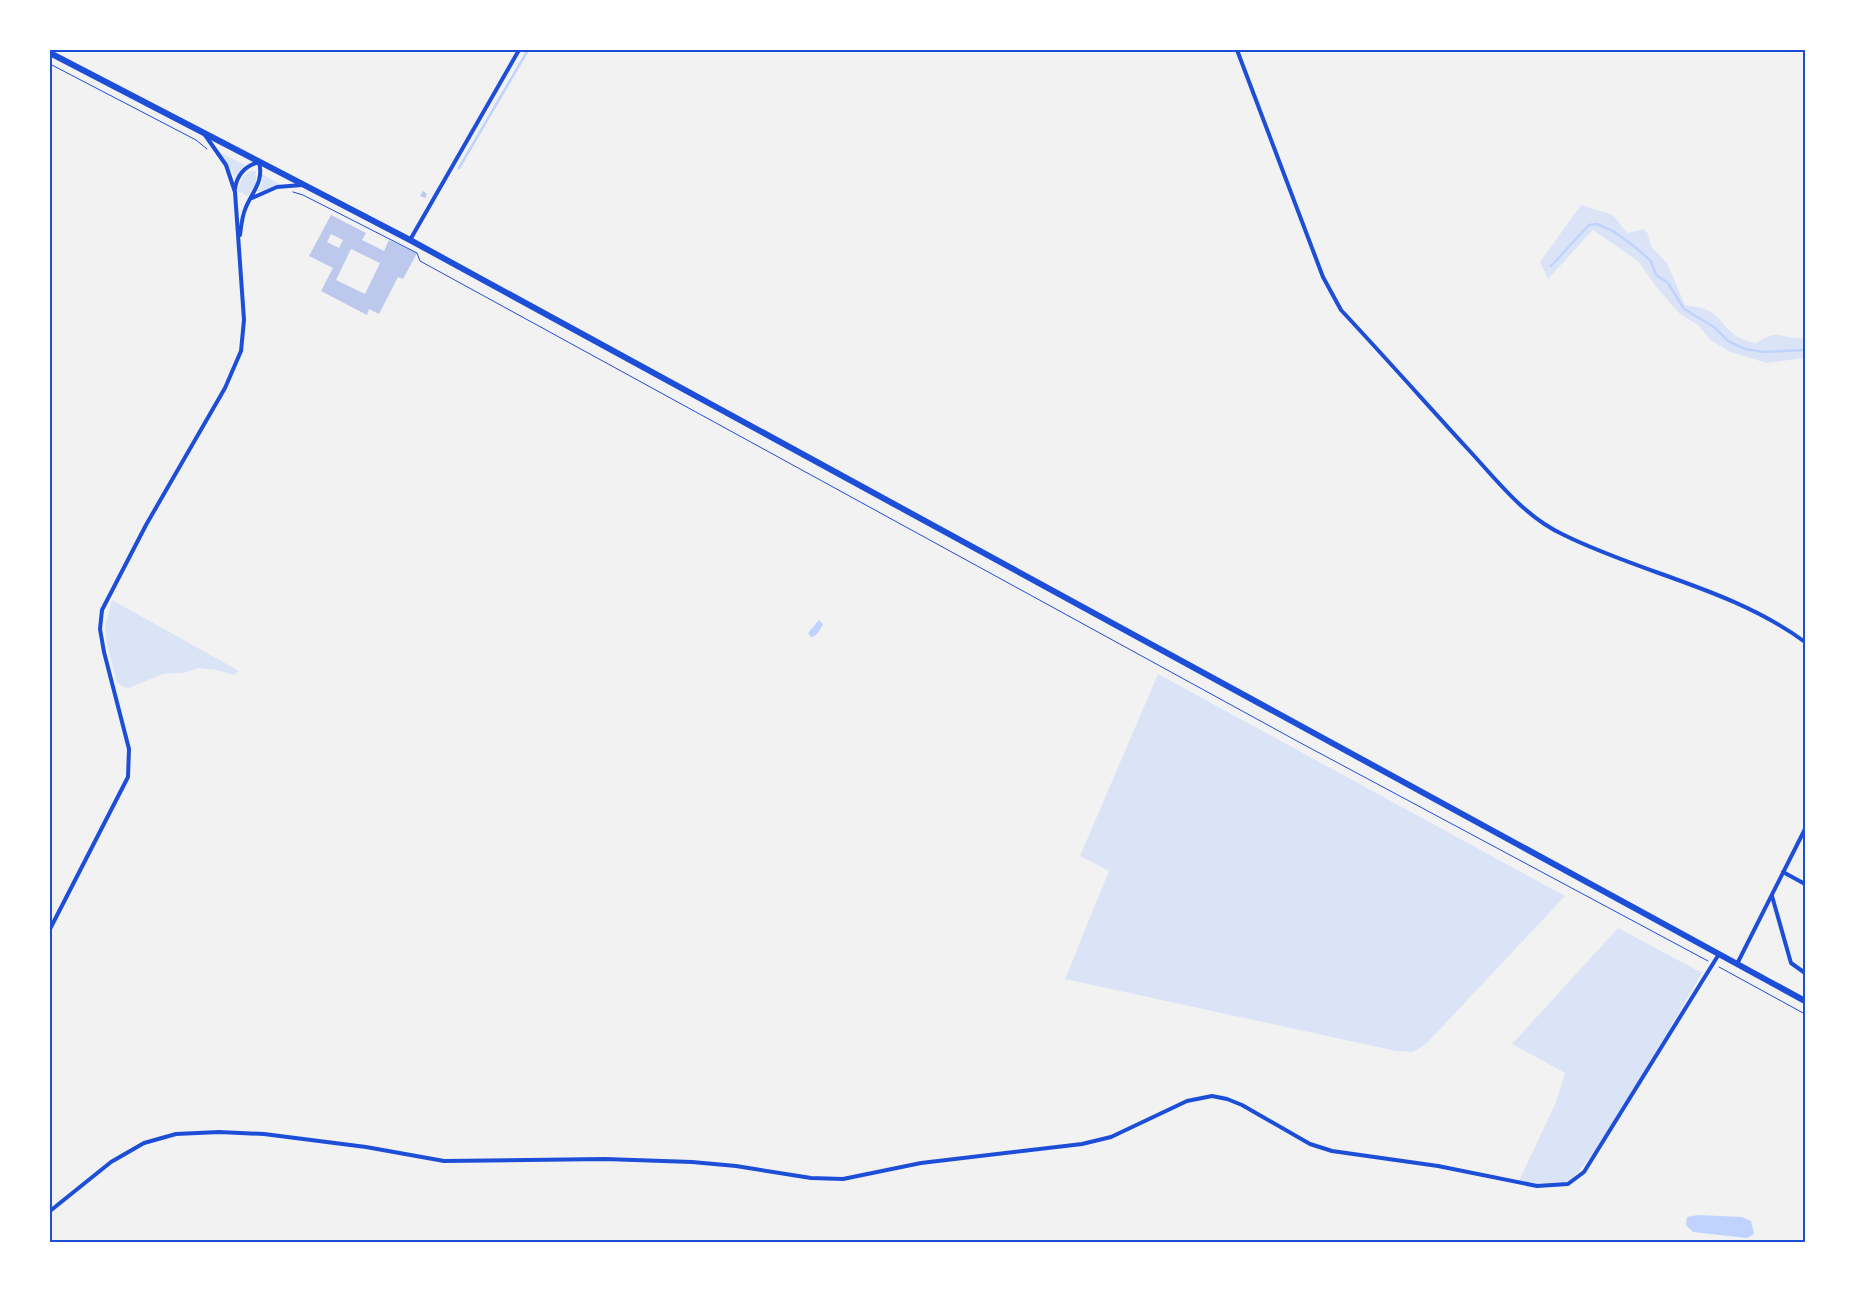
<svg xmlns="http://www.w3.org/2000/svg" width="1855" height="1292" font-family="Inter,sans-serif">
<rect width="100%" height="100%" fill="#f2f2f2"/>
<g fill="#dbe4f7">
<path d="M219 152 245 165 235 177Z"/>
<path d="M250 171H256V184L248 196 237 191 243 177Z"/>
<path d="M262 174 281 185 257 192 262 183Z"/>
<path d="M1581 205 1613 215 1627 233 1644 229 1648 234 1651 246 1667 263 1685 305C1695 307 1707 307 1715 315 1731 331 1732 338 1756 343 1779 327 1781 340 1805 338V358L1767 363 1730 352 1710 340 1698 325 1680 314 1657 288 1638 261 1593 230 1548 279 1540 262Z"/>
<path d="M112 600 239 671 234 675 216 670 199 668 183 673 163 674 129 688 123 687 117 682 107 644 105 626Z"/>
<path d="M1158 674 1565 896 1426 1044 1413 1052 1396 1051 1065 979 1109 871 1080 856Z"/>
<path d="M1618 928 1702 973 1605 1139 1569 1183 1557 1187 1518 1183 1556 1102 1565 1073 1512 1044Z"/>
</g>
<g fill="#bfd3fe">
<path d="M819 620 823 624C821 629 816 637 811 637L808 633Z"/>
<path d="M1698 1215 1742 1217 1751 1221 1754 1234 1747 1238 1693 1232 1686 1225 1687 1217Z"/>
</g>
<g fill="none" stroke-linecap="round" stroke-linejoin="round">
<g stroke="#bfd3fe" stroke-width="2.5">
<path d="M459 168 528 50"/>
<path d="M1551 266 1589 225 1597 224 1613 231 1635 247 1651 261 1656 275 1668 283 1684 309 1714 327 1728 341 1745 349 1764 352 1805 350"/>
</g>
</g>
<g fill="#bdc9ec" fill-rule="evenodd">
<path d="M423 191 427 194 425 198 420 196Z"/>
<path d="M331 215 366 233 362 240 384 251 389 240 417 253 403 279 398 277 379 314 369 309 367 315 321 291 333 268 309 256ZM331 234 343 240 339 248 327 242ZM351 249 380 263 365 294 336 280Z"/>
</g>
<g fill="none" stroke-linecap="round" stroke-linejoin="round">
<g stroke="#1d4ed8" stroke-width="1">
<path d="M50 64 196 140 207 149"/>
<path d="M293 192 303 195 417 253 420 261 1297 741 1708 961"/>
<path d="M1719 967 1805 1014"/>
</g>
<g stroke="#1d4ed8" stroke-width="4">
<path d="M1237 50 1323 277 1341 310C1383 355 1424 401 1466 447 1496 479 1523 516 1564 535 1643 574 1733 589 1805 642"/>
<path d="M235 189C237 174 245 166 259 162 264 181 253 191 246 207 242 216 241 226 240 235"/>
<path d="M252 198 277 187 302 185"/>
<path d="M410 240 519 50"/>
<path d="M1783 872 1805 884"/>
<path d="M1772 896 1791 963 1805 973"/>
<path d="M50 929 128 777 129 749 104 652 100 629 102 610 146 525 225 388 241 351 244 320 235 192 226 165 205 135"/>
<path d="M1737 964 1805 829"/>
<path d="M50 1211 111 1162 144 1143 176 1134 219 1132 264 1134 366 1147 444 1161 605 1159 692 1162 736 1166 811 1178 843 1179 921 1163 1082 1144 1111 1137 1187 1101 1212 1096 1227 1099 1242 1105 1310 1144 1332 1151 1438 1166 1537 1186 1568 1184 1584 1172 1719 954"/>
</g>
<path stroke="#1d4ed8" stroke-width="6" d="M50 53 410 240 1805 1001"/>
</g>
<rect width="1855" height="1292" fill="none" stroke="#ffffff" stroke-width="102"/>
<rect x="51" y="51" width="1753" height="1190" fill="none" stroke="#1d4ed8" stroke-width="2"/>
</svg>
